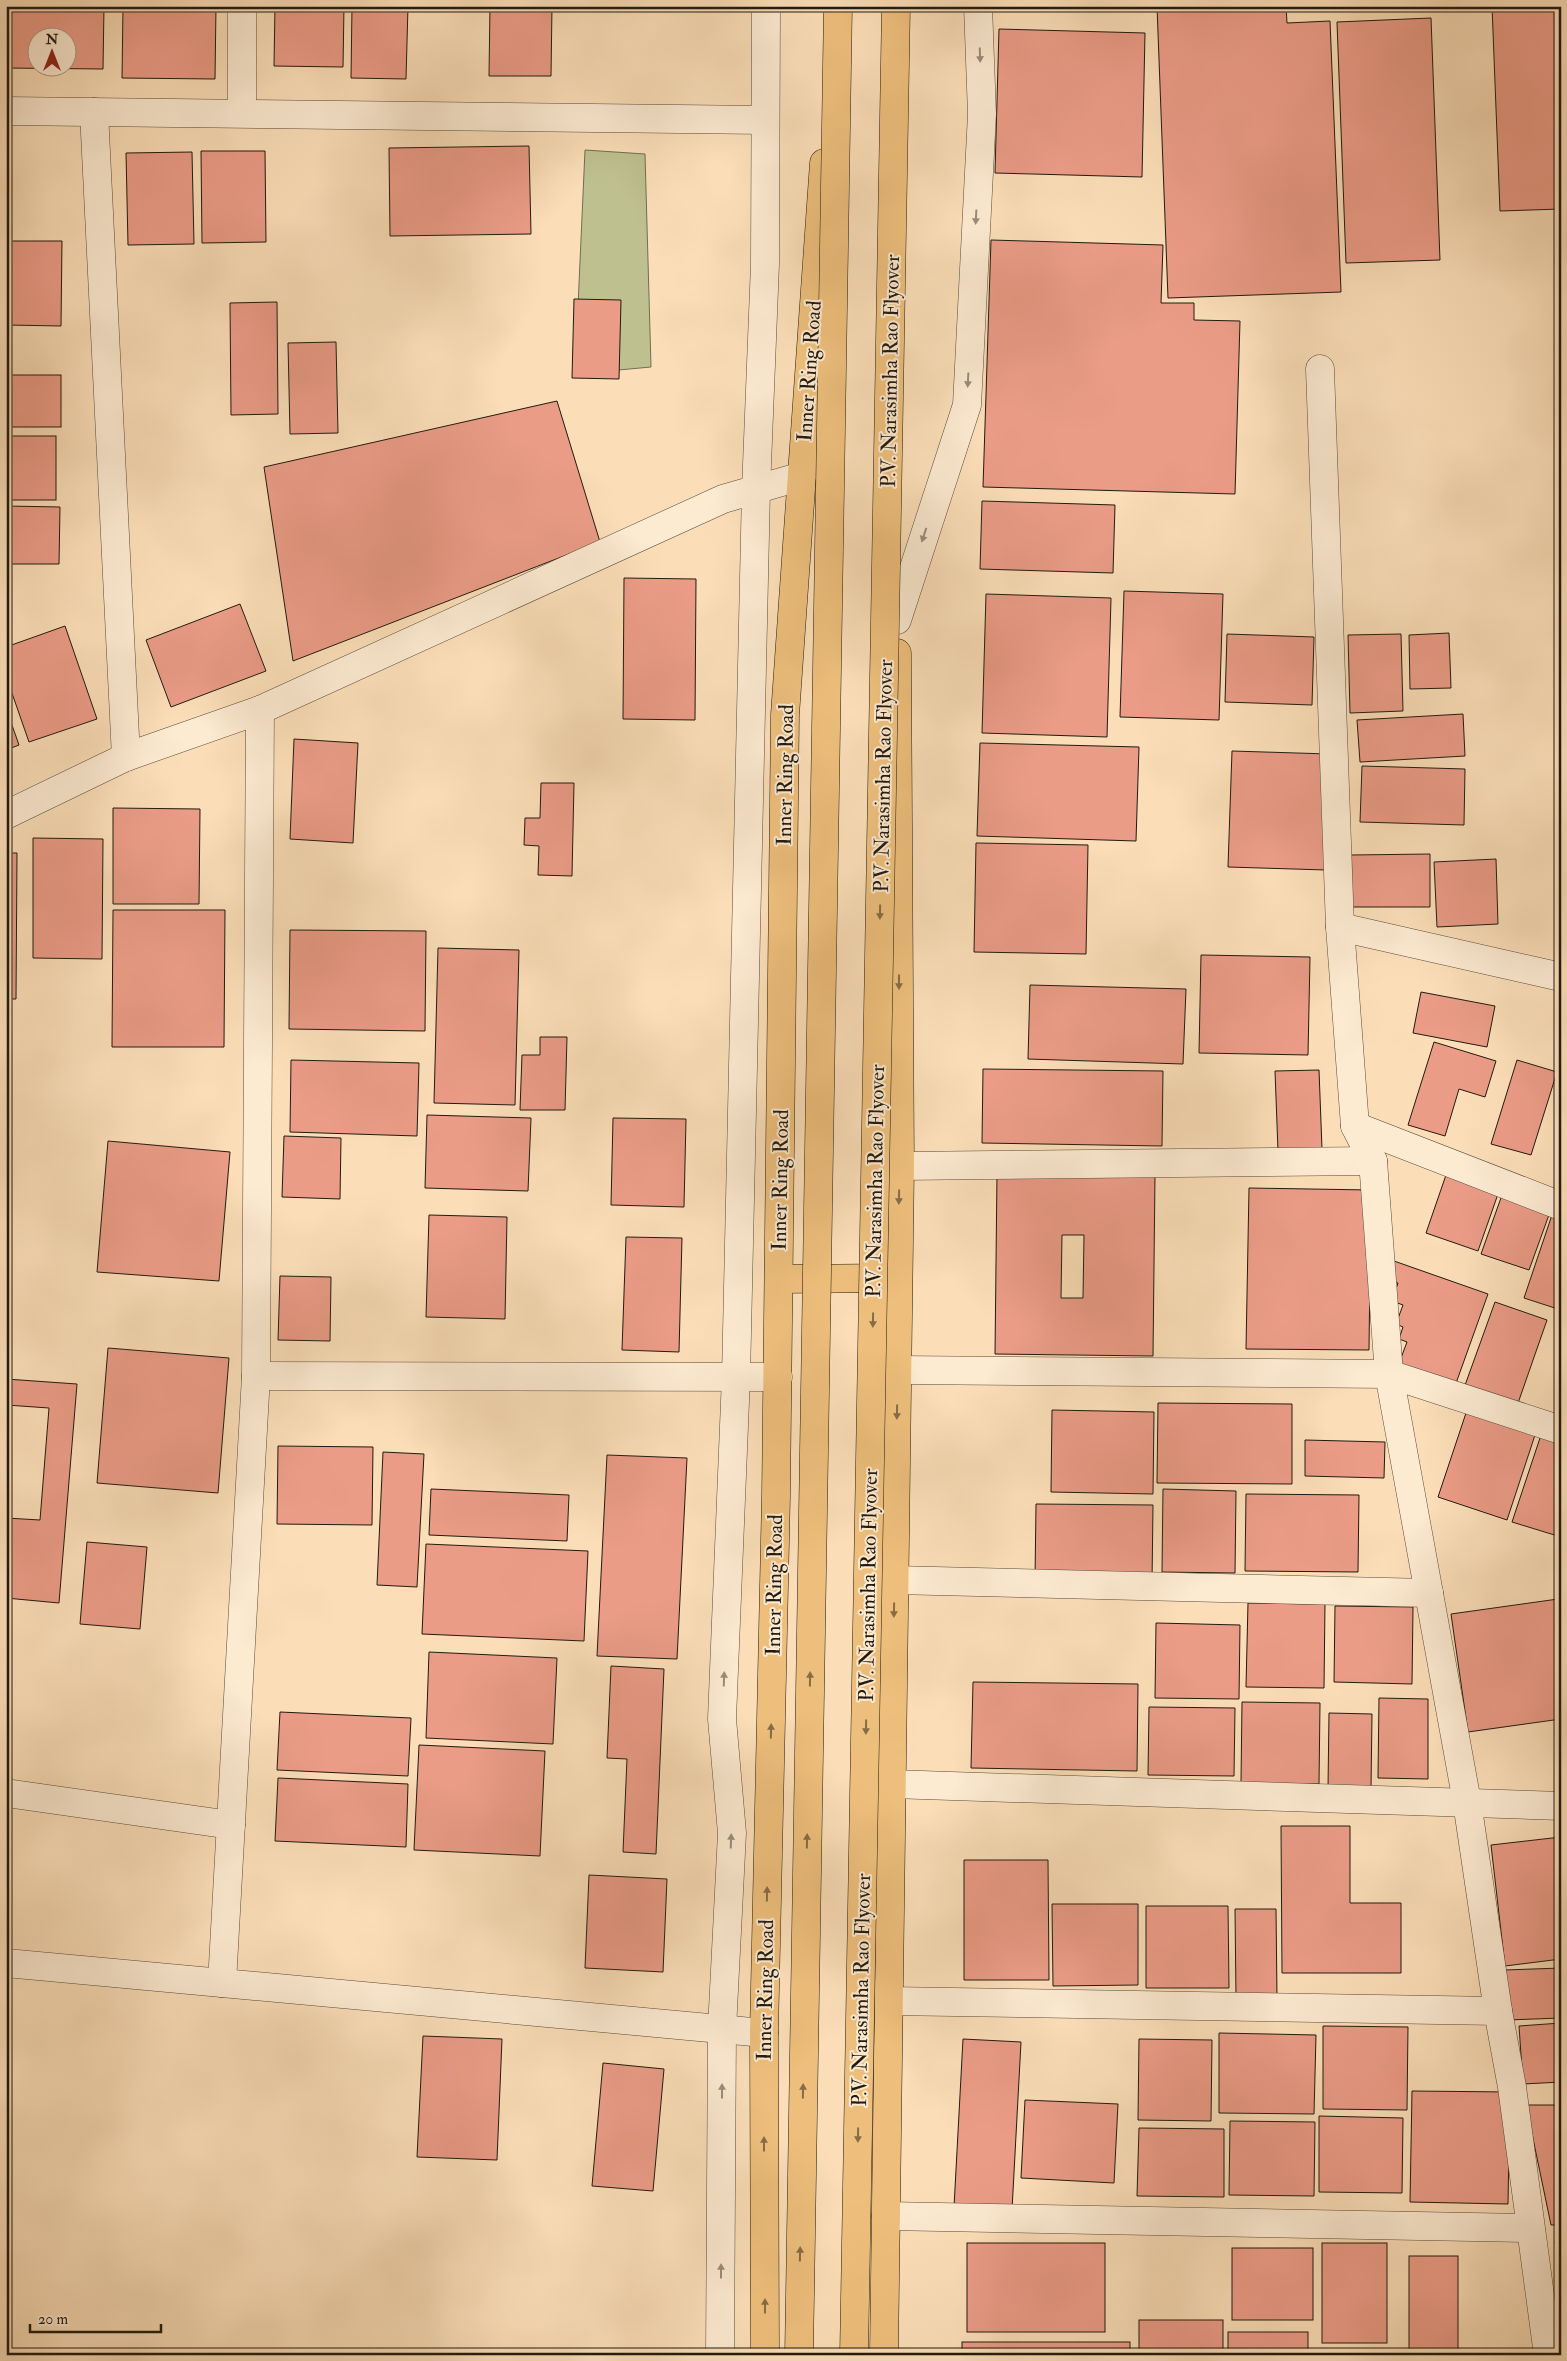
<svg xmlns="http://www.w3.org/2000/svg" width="1567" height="2361" font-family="'IM FELL Double Pica',serif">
<rect width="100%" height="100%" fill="#fbdeb8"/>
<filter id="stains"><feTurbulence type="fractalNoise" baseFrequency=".004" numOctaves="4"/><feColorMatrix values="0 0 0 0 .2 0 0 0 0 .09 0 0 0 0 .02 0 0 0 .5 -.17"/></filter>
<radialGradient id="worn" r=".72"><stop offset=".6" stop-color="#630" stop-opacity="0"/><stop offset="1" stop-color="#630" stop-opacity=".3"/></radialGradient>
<path fill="#bec18f" stroke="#706e50" d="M585 150 645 154 651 367 575 374Z"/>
<g fill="#eb9c87" stroke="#211a10" fill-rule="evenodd">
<path d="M6 6H104L103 69 6 68ZM38 38H68V68H38Z"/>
<path d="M123 6H216L215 79 122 78Z"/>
<path d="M275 6H344L343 67 274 66Z"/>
<path d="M352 6H408L406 79 351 78Z"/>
<path d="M490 6H552L551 76H489Z"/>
<path d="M1157 6H1286L1287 23 1330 21 1341 292 1168 298Z"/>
<path d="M1492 6H1561V209L1500 211Z"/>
<path d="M1431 18 1440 260 1346 263 1337 22Z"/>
<path d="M999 29 1145 33 1142 177 995 173Z"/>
<path d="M529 146 531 234 390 236 389 148Z"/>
<path d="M201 151H265L266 242 202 243Z"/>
<path d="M192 152 194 244 128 245 126 153Z"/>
<path d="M991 240 1163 245 1161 303H1194V320L1240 321 1235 494 983 487Z"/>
<path d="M6 241H62L61 326 6 325Z"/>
<path d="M574 299 621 300 619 379 572 378Z"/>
<path d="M277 302 278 414 231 415 230 303Z"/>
<path d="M336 342 338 433 290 434 288 343Z"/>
<rect x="6" y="375" width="55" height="52"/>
<path d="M557 401 600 542 293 661 264 467Z"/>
<rect x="6" y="436" width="50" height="64"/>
<path d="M982 501 1115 505 1113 573 980 569Z"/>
<path d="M6 506 60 507 59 564H6Z"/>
<path d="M624 578 696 579 695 720 623 719Z"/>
<path d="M1124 591 1223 594 1219 720 1120 717Z"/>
<path d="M986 594 1111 598 1107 737 982 733Z"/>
<path d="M240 604 266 671 171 707 146 640Z"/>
<path d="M65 626 97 719 29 742 6 676V647Z"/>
<path d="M1449 633 1451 688 1410 689 1409 635Z"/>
<path d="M1227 634 1314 637 1312 705 1225 702Z"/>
<path d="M1401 634 1403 711 1350 713 1348 635Z"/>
<path d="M6 708 19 745 6 750Z"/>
<path d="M1463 714 1465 756 1360 762 1357 720Z"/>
<path d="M294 739 358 743 353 843 290 839Z"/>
<path d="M980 743 1139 747 1136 841 977 836Z"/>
<path d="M1232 751 1329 754 1326 870 1228 867Z"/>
<path d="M1362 766 1465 769 1464 825 1360 822Z"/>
<path d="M541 783H574L572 876 538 875 539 846 524 845 525 818H540Z"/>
<path d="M113 808 200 809 199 904H113Z"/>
<path d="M33 838 103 839 102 959 33 958Z"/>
<path d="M976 843 1088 845 1086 954 974 952Z"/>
<path d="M6 853H17L16 999H6Z"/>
<path d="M1430 854V907H1351V855Z"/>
<path d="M1496 859 1498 924 1437 927 1434 862Z"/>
<path d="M113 910H225L224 1047H112Z"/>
<path d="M290 930 426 931 425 1031 289 1029Z"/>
<path d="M438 948 519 950 515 1105 434 1103Z"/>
<path d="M1201 955 1310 957 1308 1055 1199 1053Z"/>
<path d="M1030 985 1186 989 1183 1064 1028 1059Z"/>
<path d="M1421 992 1495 1006 1487 1047 1413 1033Z"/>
<path d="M540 1037H567L565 1110H520L522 1055H540Z"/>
<path d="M1434 1042 1496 1061 1485 1097 1459 1089 1445 1136 1408 1125Z"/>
<path d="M291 1060 419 1063 417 1136 290 1132Z"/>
<path d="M1517 1060 1557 1072 1531 1155 1491 1144Z"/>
<path d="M983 1069 1163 1071 1162 1146 982 1143Z"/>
<path d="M1319 1070 1322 1149 1278 1151 1275 1071Z"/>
<path d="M427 1115 531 1118 528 1191 425 1188Z"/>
<path d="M613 1118 686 1119 684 1207 611 1205Z"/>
<path d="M284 1136 341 1138 340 1199 282 1197Z"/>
<path d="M108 1141 230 1152 219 1281 97 1272Z"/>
<path d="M997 1173 1155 1175 1153 1356 995 1354ZM1062 1235H1084L1083 1298H1061Z"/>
<path d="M1446 1175 1498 1194 1478 1251 1426 1233Z"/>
<path d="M1249 1188 1371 1190 1369 1350 1246 1349Z"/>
<path d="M1502 1195 1550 1212 1529 1270 1481 1254Z"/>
<path d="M1553 1212 1561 1215V1310L1524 1298Z"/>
<path d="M429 1215 507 1217 505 1319 426 1317Z"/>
<path d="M626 1237 682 1238 679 1352 622 1350Z"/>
<path d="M1394 1261 1488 1294 1455 1386 1398 1366 1407 1342 1399 1339 1403 1327 1396 1324 1403 1305 1392 1301 1398 1283 1387 1280Z"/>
<path d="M280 1276 331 1277 330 1341 278 1340Z"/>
<path d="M1495 1302 1547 1320 1517 1406 1464 1388Z"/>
<path d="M108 1348 229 1358 218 1493 97 1483Z"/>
<path d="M6 1379 77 1384 59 1603 6 1598V1518L40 1520 49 1408 6 1405Z"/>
<path d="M1158 1403 1292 1404V1484L1157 1483Z"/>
<path d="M1468 1407 1537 1429 1507 1520 1438 1497Z"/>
<path d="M1052 1410 1154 1412 1153 1494 1051 1492Z"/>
<path d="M1543 1429 1561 1435V1537L1512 1522Z"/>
<path d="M1305 1440 1385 1442 1384 1478 1305 1476Z"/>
<path d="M278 1446 373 1447 372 1525 277 1524Z"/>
<path d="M383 1452 424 1454 417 1587 377 1585Z"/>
<path d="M607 1455 687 1458 677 1659 597 1656Z"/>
<path d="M431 1489 569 1495 567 1541 429 1535Z"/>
<path d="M1163 1489 1236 1491 1235 1573 1162 1572Z"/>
<path d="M1246 1494 1359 1495 1358 1572 1245 1571Z"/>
<path d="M1036 1504 1153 1505 1152 1583 1035 1581Z"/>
<path d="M87 1542 147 1547 140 1629 80 1624Z"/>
<path d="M426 1544 588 1551 584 1641 422 1634Z"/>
<path d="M1558 1599 1561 1617V1719L1468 1732 1451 1614Z"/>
<path d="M1248 1603 1325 1604 1324 1688 1246 1687Z"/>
<path d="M1335 1606 1413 1607 1412 1684 1334 1682Z"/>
<path d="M1156 1623 1240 1625 1239 1699 1155 1698Z"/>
<path d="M429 1652 557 1658 553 1744 426 1738Z"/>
<path d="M611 1666 664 1669 656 1854 623 1852 627 1759 607 1758Z"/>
<path d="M973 1682 1138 1684 1137 1771 971 1768Z"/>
<path d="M1379 1698 1428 1699V1779L1378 1778Z"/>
<path d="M1242 1702 1320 1703 1319 1784 1241 1783Z"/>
<path d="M1149 1707 1235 1708 1234 1776 1148 1775Z"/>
<path d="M280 1712 411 1718 408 1776 277 1770Z"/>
<path d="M1329 1713 1372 1714 1371 1789H1328Z"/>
<path d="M419 1745 545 1751 540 1856 414 1850Z"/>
<path d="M278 1778 408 1784 406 1847 275 1841Z"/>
<path d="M1281 1826H1350V1903H1401V1973H1282Z"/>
<path d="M1561 1837V1959L1505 1966 1491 1845Z"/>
<path d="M964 1860H1048L1049 1980H964Z"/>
<path d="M589 1875 667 1879 663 1972 585 1968Z"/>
<path d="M1052 1904H1138V1985L1053 1986Z"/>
<path d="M1146 1906H1228L1229 1988H1146Z"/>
<path d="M1235 1909H1276L1277 1997 1236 1998Z"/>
<path d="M1561 1968V2018L1507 2020 1505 1970Z"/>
<path d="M1561 2023V2082L1523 2084 1519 2026Z"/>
<path d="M1323 2026 1408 2027 1407 2110 1323 2109Z"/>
<path d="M1219 2033 1316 2035 1314 2114 1219 2113Z"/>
<path d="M423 2036 502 2039 497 2160 417 2157Z"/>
<path d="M963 2039 1021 2042 1012 2210 954 2207Z"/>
<path d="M1139 2039 1212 2040 1211 2121 1138 2120Z"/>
<path d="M603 2063 664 2069 653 2191 592 2186Z"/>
<path d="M1412 2091 1510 2092 1508 2204 1410 2202Z"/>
<path d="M1025 2100 1118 2104 1114 2183 1021 2178Z"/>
<path d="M1526 2105H1561V2225H1551Z"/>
<path d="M1319 2116 1403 2118 1402 2193 1319 2192Z"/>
<path d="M1230 2121 1315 2122 1314 2196 1229 2195Z"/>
<path d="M1139 2128 1224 2129V2197L1137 2196Z"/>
<path d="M1555 2241H1561V2308Z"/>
<rect x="967" y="2243" width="138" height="89"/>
<rect x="1322" y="2243" width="65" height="100"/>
<rect x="1232" y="2248" width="81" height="72"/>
<rect x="1409" y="2256" width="49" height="99"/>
<rect x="1139" y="2320" width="84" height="35"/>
<rect x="1228" y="2332" width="80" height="23"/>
<rect x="962" y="2342" width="168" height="13"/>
</g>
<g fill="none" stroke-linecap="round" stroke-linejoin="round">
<g stroke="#584b3a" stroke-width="29">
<g id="minor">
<path d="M242 6V113"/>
<path d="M6 111 765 120"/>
<path d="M94 112 126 757"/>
<path d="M1320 369 1340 927 1355 1126 1373 1161 1389 1374 1467 1802 1498 2011 1512 2087 1548 2355"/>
<path d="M897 620 967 405 982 114 978 6"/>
<path d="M6 815 126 757 260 710 723 499 802 476"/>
<path d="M1340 927 1561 977"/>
<path d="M1355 1126 1561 1206"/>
<path d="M900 1166 1373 1161"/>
<path d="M897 1370 1389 1374 1561 1430"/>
<path d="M256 1376 778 1377"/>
<path d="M894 1580 1429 1593"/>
<path d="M892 1784 1561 1806"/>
<path d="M6 1793 231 1825"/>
<path d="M6 1963 764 2033"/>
<path d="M222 1983 256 1376 260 710"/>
<path d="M889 2001 1498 2011"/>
<path d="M886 2216 1530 2228"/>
<path d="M720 2355 722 2029 732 1833 722 1719 736 1377 756 490 765 264 766 6"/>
</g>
</g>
<g stroke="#211a10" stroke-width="29">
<g id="major">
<path d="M779 1279 896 1278"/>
<path d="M765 2355 764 2033 776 1496 785 715 824 163"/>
<path d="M884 2355 900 1166 897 653"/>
</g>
</g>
<use href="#minor" stroke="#fcead1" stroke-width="28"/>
<use href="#major" stroke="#eebf7c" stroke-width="28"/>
<g stroke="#211a10" stroke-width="29" stroke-linecap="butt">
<g id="highway-bridge">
<path d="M799 2355 838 6"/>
<path d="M854 2355 896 6"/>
</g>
</g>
<use href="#highway-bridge" stroke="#eebf7c" stroke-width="28"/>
</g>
<defs><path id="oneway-solid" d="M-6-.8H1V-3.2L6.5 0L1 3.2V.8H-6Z" transform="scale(1.25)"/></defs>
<g fill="#998c7a">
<use href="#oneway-solid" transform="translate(980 55) rotate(88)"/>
<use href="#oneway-solid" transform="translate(976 217) rotate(93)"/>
<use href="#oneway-solid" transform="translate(968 380) rotate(93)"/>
<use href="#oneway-solid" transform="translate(924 535) rotate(108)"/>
<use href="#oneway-solid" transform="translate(724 1679) rotate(-88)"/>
<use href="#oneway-solid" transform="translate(731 1841) rotate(-88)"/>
<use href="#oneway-solid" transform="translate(722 2091) rotate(-90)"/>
<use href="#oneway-solid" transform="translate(721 2271) rotate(-90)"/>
</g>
<g fill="#886c46">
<use href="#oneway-solid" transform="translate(880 912) rotate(91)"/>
<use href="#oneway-solid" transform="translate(899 982) rotate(90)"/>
<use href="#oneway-solid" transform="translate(899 1197) rotate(91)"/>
<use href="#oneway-solid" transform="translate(873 1320) rotate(91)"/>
<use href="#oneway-solid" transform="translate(897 1412) rotate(91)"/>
<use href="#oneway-solid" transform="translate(894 1610) rotate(91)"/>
<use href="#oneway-solid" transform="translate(810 1679) rotate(-89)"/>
<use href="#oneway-solid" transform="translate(866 1727) rotate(91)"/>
<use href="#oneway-solid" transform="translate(771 1731) rotate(-89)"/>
<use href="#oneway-solid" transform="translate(807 1841) rotate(-89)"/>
<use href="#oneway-solid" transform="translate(767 1894) rotate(-89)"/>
<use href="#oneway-solid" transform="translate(803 2091) rotate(-89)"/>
<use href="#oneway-solid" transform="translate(858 2135) rotate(91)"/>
<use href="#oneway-solid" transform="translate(764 2144) rotate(-90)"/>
<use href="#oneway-solid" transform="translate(800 2254) rotate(-89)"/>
<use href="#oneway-solid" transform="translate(765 2306) rotate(-90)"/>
</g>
<g text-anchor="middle" stroke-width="4" stroke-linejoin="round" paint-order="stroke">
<g font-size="21" fill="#211a10" stroke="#fcead1">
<text transform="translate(809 371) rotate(-86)" y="7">Inner Ring Road</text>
<text transform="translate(890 371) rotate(-89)" y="7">P.V. Narasimha Rao Flyover</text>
<text transform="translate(785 775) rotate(-89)" y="7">Inner Ring Road</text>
<text transform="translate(883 776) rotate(-89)" y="7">P.V. Narasimha Rao Flyover</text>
<text transform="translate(780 1180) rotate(-89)" y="7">Inner Ring Road</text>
<text transform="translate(875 1181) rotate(-89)" y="7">P.V. Narasimha Rao Flyover</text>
<text transform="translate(774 1585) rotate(-89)" y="7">Inner Ring Road</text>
<text transform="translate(868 1585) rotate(-89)" y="7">P.V. Narasimha Rao Flyover</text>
<text transform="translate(765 1990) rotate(-89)" y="7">Inner Ring Road</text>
<text transform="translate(861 1990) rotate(-89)" y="7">P.V. Narasimha Rao Flyover</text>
</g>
</g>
<rect width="1567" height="2361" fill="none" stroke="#fbdeb8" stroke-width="25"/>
<rect x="8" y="8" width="1552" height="2346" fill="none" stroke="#211a10" stroke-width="2.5"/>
<rect x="12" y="12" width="1542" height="2336" fill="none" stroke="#211a10"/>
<g transform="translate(52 52)"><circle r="24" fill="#fcead1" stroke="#a49784"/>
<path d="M0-4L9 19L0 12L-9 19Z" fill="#8f2418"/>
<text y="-8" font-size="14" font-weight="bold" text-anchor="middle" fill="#211a10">N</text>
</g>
<path d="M30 2324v8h131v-8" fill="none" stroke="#211a10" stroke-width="2.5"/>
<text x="38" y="2324" font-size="15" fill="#211a10" stroke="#fcead1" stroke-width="4" paint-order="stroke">20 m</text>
<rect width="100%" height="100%" filter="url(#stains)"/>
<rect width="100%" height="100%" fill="url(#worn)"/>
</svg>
